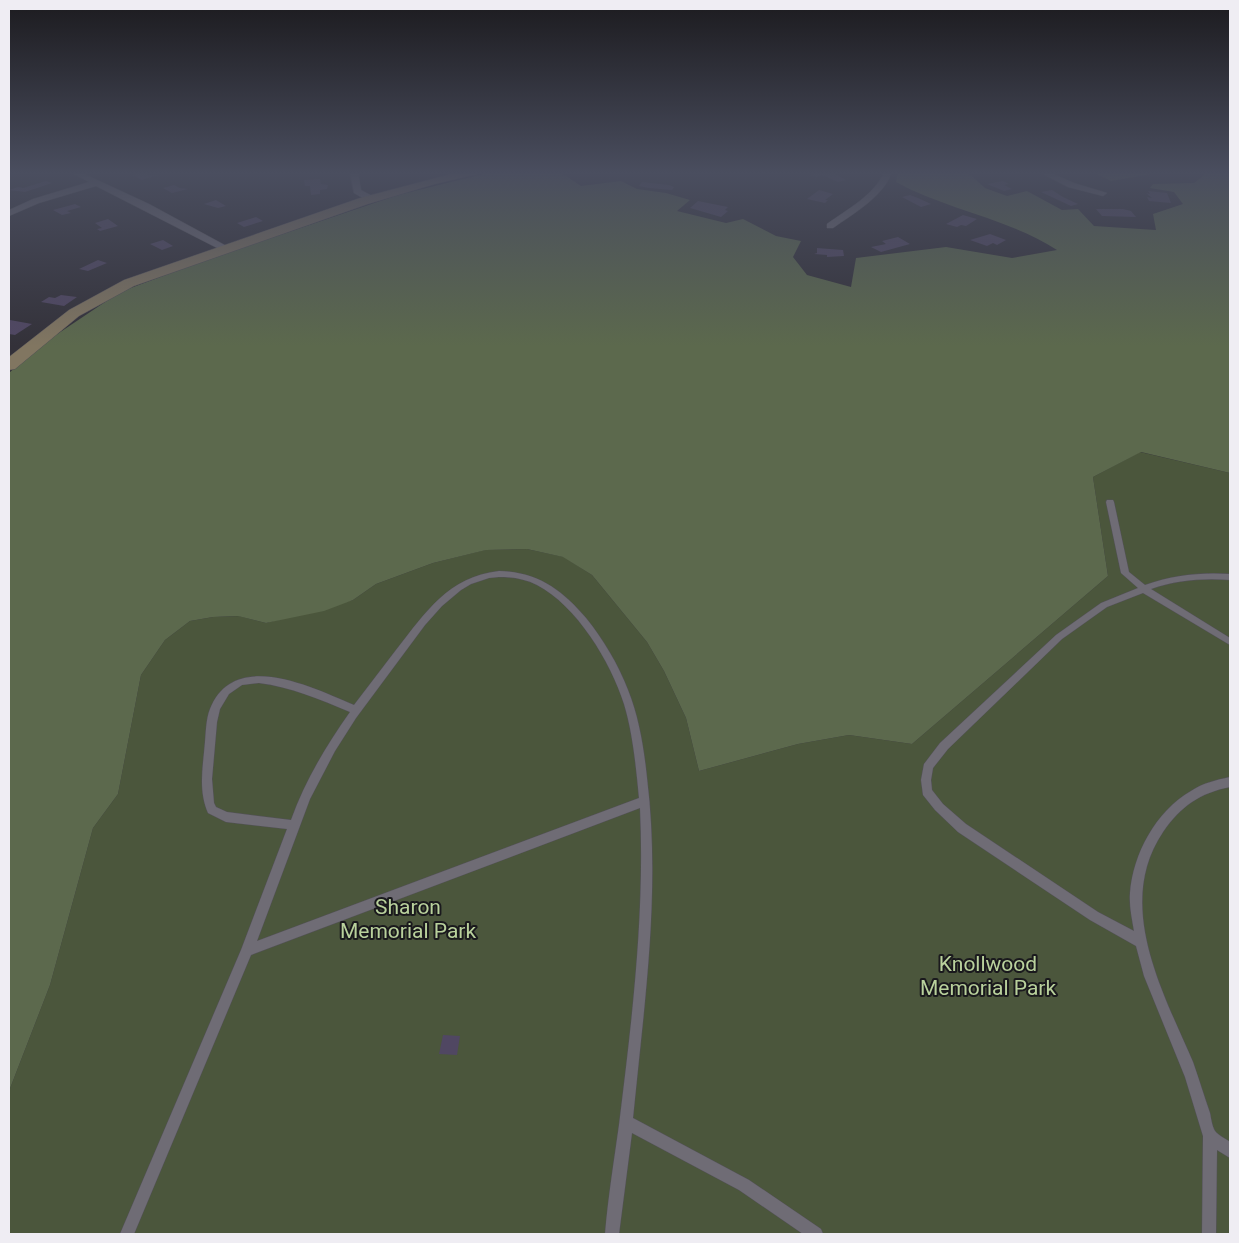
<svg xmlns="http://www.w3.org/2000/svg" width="1239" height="1243" font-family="Roboto,sans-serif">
<rect width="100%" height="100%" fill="#333139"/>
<path fill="#4b563c" d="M1140 452 1230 473V1234H9V1091L50 985 93 828 118 794 141 675 165 640 190 621 213 617 239 616 266 623 353 600 376 584 433 563 485 550 527 549 564 557 592 575 647 642 664 671 686 718 699 771 798 744 849 735 912 744 1108 576 1093 477Z"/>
<g fill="#5c694d">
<path d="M492 172H560L581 186 621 181 637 189 666 193 690 200 677 211 726 223 743 219 776 236 801 241 793 257 807 275 851 287 856 258 946 247 1012 258 1057 250C1007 218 947 210 896 182L898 172H967L985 188 1007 196 1027 191 1062 210 1078 209 1094 226 1156 230 1153 214 1183 204 1174 192 1150 188 1153 184 1194 183 1208 172H1230V473L1141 452 1093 477 1108 576 912 744 849 735 798 744 699 771 686 718 664 671 647 642 592 575 563 557 527 549 486 550 433 563 376 584 353 600 324 611 266 623 238 616 213 617 190 621 165 640 141 675 118 794 93 828 50 985 9 1091V373L38 347 120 292 203 261 398 195Z"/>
<path d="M1093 172H1149L1151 174 1111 181Z"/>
</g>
<g fill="#504762">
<path d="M143 172 149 175H158L142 180 132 175Z"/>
<path d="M821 172H831L846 180 838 182 822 175 816 177 811 175Z"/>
<path d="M320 179 321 184 328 185 327 189 320 190V194L311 195 310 186H305L304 180Z"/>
<path d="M46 181 52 183 25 192 9 190 18 187 23 188Z"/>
<path d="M1003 181 1009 184 1004 185 1012 189 1004 191 987 184Z"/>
<path d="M642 182 669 185 674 187 672 190 649 188 639 186Z"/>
<path d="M174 185 180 188 188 189 172 193 163 188Z"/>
<path d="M819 190 833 194 825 200H828L825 203 807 199Z"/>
<path d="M1052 190 1063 197 1078 204 1071 206 1041 192Z"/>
<path d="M1148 191 1167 193 1171 203 1149 201 1147 197 1152 198 1146 193 1150 194Z"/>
<path d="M910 195 918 198 931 204 921 207 902 197Z"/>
<path d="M216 200 226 206 218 208 204 204Z"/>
<path d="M698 201 728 207 725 210 728 211 721 217 690 208Z"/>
<path d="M75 204 81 207 67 211 71 213 62 215 53 210Z"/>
<path d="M1096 209H1123L1131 211 1136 217 1102 216Z"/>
<path d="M963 215 977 219 966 226 961 225 957 227 946 224Z"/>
<path d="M256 217 263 221 244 227 237 223Z"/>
<path d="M108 219 118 226 100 231 97 229 102 228 95 223Z"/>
<path d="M990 234 1006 240 997 245 993 243 987 246 970 240Z"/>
<path d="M898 237 910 244 881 252 871 247 886 244 882 241Z"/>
<path d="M163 240 173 246 162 250 150 244Z"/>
<path d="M817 248 843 250 844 256 827 257V255L814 254 817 253Z"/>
<path d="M98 260 107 263 88 271 79 269Z"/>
<path d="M61 295 77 297 64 306 41 302 49 297 55 298Z"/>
<path d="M10 320 32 324 15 335 9 334Z"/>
<path d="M443 1035 460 1036 457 1055 439 1054Z"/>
</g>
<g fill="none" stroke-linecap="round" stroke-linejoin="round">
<g stroke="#525057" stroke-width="1">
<g id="service">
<path d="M1107 500H1113L1114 502 1129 572 1145 585C1173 575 1201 572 1230 574V580C1203 578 1177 580 1151 589L1230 638V645L1143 593 1107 607 1062 639 948 749 933 768 931 780 932 790 943 804 966 824 1098 912 1134 931C1132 919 1129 906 1130 893 1133 854 1156 811 1191 791 1203 783 1216 780 1230 777V787C1200 793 1181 806 1163 832 1114 905 1163 992 1193 1062 1199 1079 1204 1096 1210 1113 1211 1118 1212 1126 1215 1131 1218 1135 1226 1139 1230 1142V1158L1217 1150 1216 1234H1202L1203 1136 1185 1077 1144 976 1136 946 1090 920 958 832 935 810 923 795 921 780 924 764 940 743 1056 635 1101 603 1138 588 1121 573 1106 502Z"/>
<path d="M499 571C538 572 562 590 586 618 603 639 618 664 628 690 639 717 644 749 647 778 661 892 644 1005 633 1118L749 1180 821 1229 823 1234H803L739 1190 632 1133 619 1234H605C608 1198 614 1161 619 1125 632 1020 645 914 640 808L251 955 134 1234H120L241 950 287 829 226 822 208 813C198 790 203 767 205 742 206 731 206 719 210 709 234 648 313 688 354 705 368 687 382 668 396 650 426 612 448 577 499 571ZM499 577C513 577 525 579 537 585 576 605 611 662 624 704 633 734 636 767 639 798L257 941 310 799 335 751 356 718 425 625 442 606 461 590 471 584 489 578ZM259 683C291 687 319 699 350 712 326 746 305 781 291 820L227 812 216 807 214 803 212 779 217 722 220 709 229 694 242 685Z"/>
</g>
</g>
<g stroke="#525057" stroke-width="1">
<g id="minor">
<path d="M70 172H80L149 204 232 249 223 251 96 186 39 203 9 216V210L33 199 89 182Z"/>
<path d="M350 172H358L361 190 374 197V201H368L354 193Z"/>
<path d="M884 172H892C883 197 854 213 833 228H827V224C846 210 875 195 884 172Z"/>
<path d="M1039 172H1049L1074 183 1107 193 1103 196 1068 187Z"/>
</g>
</g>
<g stroke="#525057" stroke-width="1">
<path id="secondary" d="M459 172H479L477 174 435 184 368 204 134 286 79 316 15 369 9 370V357L69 310 124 280 360 198Z"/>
</g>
<use href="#service" fill="#6f6c75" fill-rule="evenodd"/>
<use href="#minor" fill="#6f6c75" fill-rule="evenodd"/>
<use href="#secondary" fill="#817661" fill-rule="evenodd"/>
</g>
<linearGradient id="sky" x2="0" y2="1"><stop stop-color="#1c1b1f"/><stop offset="0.5" stop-color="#4a4e5f"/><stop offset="1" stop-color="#4a4e5f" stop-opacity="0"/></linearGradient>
<rect width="1239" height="346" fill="url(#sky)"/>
<g text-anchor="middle" stroke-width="4" stroke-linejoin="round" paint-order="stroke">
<g font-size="21" fill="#b9d19c" stroke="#1a191d">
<text x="408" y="914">Sharon<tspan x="408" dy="24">Memorial Park</tspan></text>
<text x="988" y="971">Knollwood<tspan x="988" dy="24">Memorial Park</tspan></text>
</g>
</g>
<rect width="1239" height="1243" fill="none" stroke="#efedf3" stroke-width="20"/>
</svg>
